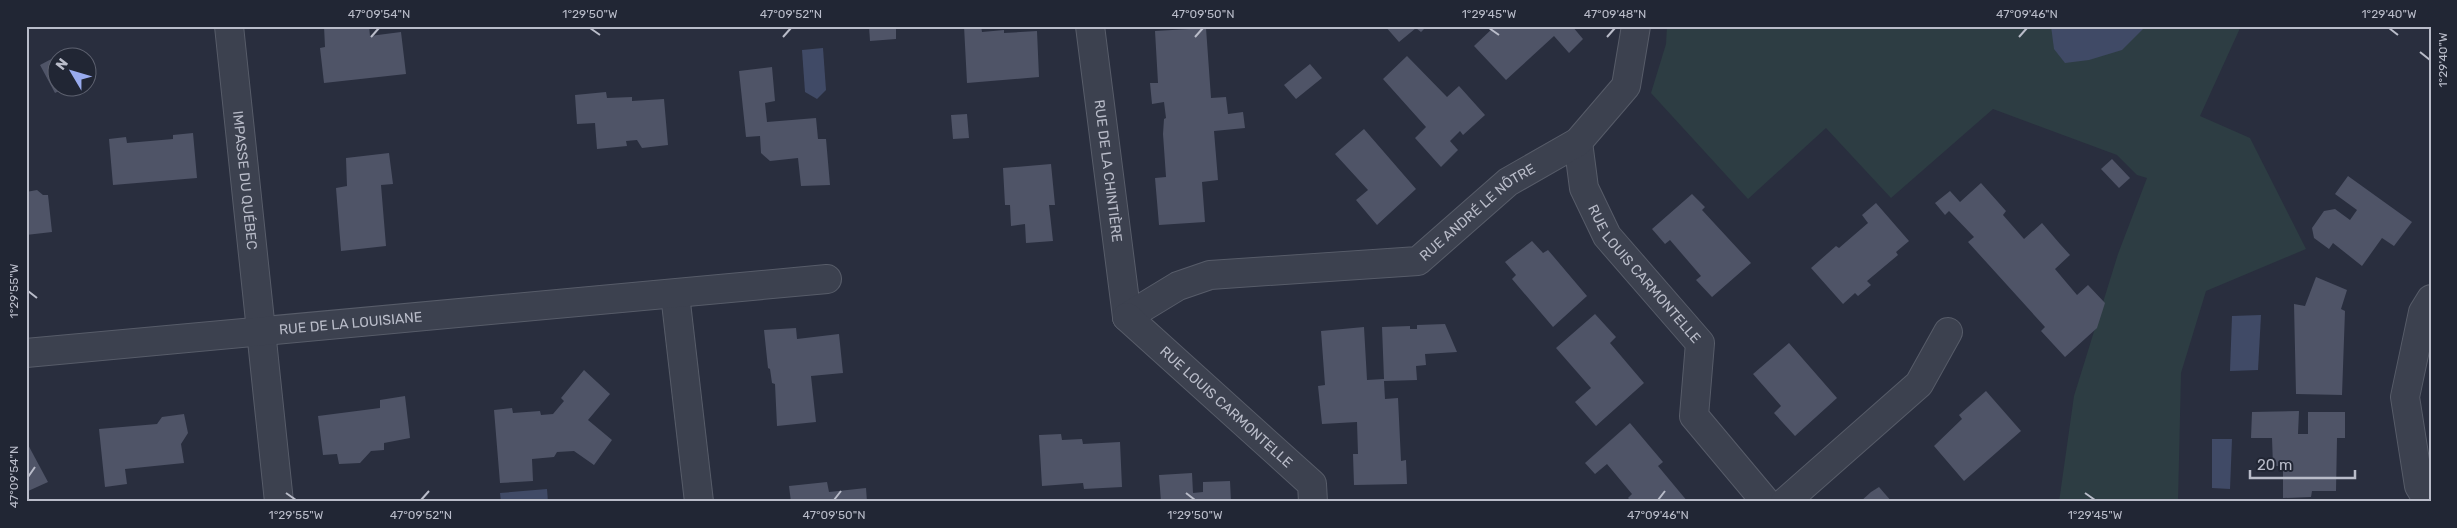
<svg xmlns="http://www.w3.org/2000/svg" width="2457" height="528" font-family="Rubik,sans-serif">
<rect width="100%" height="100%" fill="#292e3e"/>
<path fill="#2d3d43" d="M1667 26H2241L2200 116 2250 138 2306 249 2206 291 2181 373 2178 502H2059L2074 396 2118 254 2147 178 2137 175 2117 155 1993 109 1891 198 1826 128 1748 199 1651 93 1666 44Z"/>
<g fill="#404a66">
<path d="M2051 26H2146L2122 50 2089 60 2065 63 2054 49Z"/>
<path d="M823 48 826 90 817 99 805 92 802 50Z"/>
<path d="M2261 315 2258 370 2230 371 2232 316Z"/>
<path d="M2212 439H2232L2230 489 2212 488Z"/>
<path d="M547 489 548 502H501L500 493Z"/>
</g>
<g fill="#4f5467">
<path d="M324 26H369L370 36 401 32 406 74 324 83 320 48 325 47Z"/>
<path d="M869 26H896V39L870 41Z"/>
<path d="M964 26H981L982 32 1004 30V33L1037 31 1039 77 967 83Z"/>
<path d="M1385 26H1427L1421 32 1416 28 1399 42Z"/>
<path d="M1495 26H1572L1583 39 1569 53 1554 36 1506 80 1474 46Z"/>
<path d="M1206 28 1211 98 1226 97 1228 114 1243 112 1245 128 1214 131 1218 180 1202 182 1205 222 1159 225 1155 178 1166 177 1163 134 1164 119 1166 118 1164 102 1152 104 1150 83H1158L1155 31Z"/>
<path d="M59 55 58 88H65L55 93 40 65Z"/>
<path d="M1407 56 1447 97 1459 86 1485 115 1463 135 1460 131 1450 141 1458 150 1441 167 1415 138 1426 127 1383 79Z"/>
<path d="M1310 64 1322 78 1296 99 1284 85Z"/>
<path d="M772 67 775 101 765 103 767 122 816 118 818 139H826L830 185 801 186 798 158 770 161 761 153 760 136 746 137 739 71Z"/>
<path d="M606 92 607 98 632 97V101L664 99 668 145 642 148 637 140 626 141 627 146 597 149 595 123 577 124 575 95Z"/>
<path d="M967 114 969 138 953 139 951 115Z"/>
<path d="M1364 129 1416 189 1377 225 1356 200 1368 190 1335 154Z"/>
<path d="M193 133 197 178 113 185 109 139 126 137 127 143 173 139V135Z"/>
<path d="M389 153 393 184 381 185 386 246 341 251 336 188 347 186 346 158Z"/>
<path d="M2112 159 2130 178 2119 188 2101 169Z"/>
<path d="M1051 164 1055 205H1049L1053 241 1026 243 1025 224 1011 226 1010 205H1005L1003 168Z"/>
<path d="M2348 176 2412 222 2394 246 2382 238 2362 266 2333 243 2329 249 2314 238 2312 228 2324 211 2335 209 2350 220 2357 210 2335 194Z"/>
<path d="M1981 183 2006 211 2003 215 2024 239 2042 223 2060 244 2070 255 2055 269 2077 295 2088 285 2105 303 2097 328 2065 357 2041 331 2045 327 1968 242 1974 237 1949 211 1945 215 1935 203 1950 191 1960 202Z"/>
<path d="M37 190 43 195H48L52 232 26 235V192Z"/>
<path d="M1692 194 1705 207 1702 210 1751 263 1712 297 1696 280 1701 276 1670 240 1665 244 1652 229Z"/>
<path d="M1876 203 1909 241 1896 252 1898 255 1867 281 1871 285 1858 296 1855 293 1843 304 1811 268 1836 246 1839 248 1868 223 1862 215Z"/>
<path d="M1532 241 1543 253 1548 250 1587 296 1553 327 1512 279 1516 275 1505 262Z"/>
<path d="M2316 277 2347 290 2341 309 2345 311 2342 395 2296 394 2294 304 2305 306Z"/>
<path d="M1595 314 1616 337 1610 343 1644 383 1596 426 1575 402 1591 388 1556 348Z"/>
<path d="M1445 324 1457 352 1425 354 1426 365 1416 366 1417 380 1384 381 1385 399 1398 398 1401 461 1406 460 1407 484 1354 485 1353 454H1358L1357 422 1322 424 1318 386 1325 385 1321 331 1364 327 1367 380 1384 379 1382 327 1410 326V329H1417V325Z"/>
<path d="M796 328 797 339 839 334 843 373 811 376 816 422 777 426 775 384 772 383 770 369 768 368 764 330Z"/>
<path d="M1789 343 1837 398 1795 436 1774 413 1781 406 1753 374Z"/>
<path d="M584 370 610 394 588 420 612 440 594 465 574 451 557 452 554 457 532 459 533 481 500 483 494 410 512 408 513 413 540 411 541 415 553 414 564 401 561 398Z"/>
<path d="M1986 391 2021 431 1964 481 1934 446 1962 419 1959 415Z"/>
<path d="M405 396 410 438 384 443V450L371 451 360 463 339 464 337 454 323 455 318 416 380 408V400Z"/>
<path d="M2299 411 2298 434H2308V412H2345V438H2337L2336 491H2312L2311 497 2283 498V466H2273L2272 438H2251L2252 412Z"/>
<path d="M184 414 188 433 181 444 184 463 125 469 127 484 105 487 99 429 157 424 162 417Z"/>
<path d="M1630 423 1663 462 1658 466 1688 502H1632L1628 498 1632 494 1607 464 1595 474 1585 463Z"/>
<path d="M1061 434 1062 440 1082 439 1083 444 1120 442 1122 487 1084 489 1083 483 1042 486 1039 435Z"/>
<path d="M26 441 48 482 26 492Z"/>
<path d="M1192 473 1193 493 1203 492V482L1230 481 1231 502H1161L1159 475Z"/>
<path d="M827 482 829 492 866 488 867 502H791L789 486Z"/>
<path d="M1879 487 1892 502H1860L1871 492Z"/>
</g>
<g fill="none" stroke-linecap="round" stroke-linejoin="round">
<g stroke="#575c69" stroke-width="30">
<g id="minor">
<path id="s1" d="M229 26 279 502"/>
<path id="s2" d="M1090 26 1127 317"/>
<path id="s3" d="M1578 142 1584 188 1607 236 1700 343 1694 416 1766 502"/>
<path d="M675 294 699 502"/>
<path id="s4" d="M1127 317 1178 286 1210 275 1418 261 1508 182 1578 142 1626 86 1636 26"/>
<path id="s5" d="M1127 317 1312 484 1313 502"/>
<path id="s6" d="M26 353 827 279"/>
<path d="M1785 502 1919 384 1948 332"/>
<path d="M2429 502 2419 486 2405 397 2423 312 2431 299"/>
</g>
</g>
<use href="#minor" stroke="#3c414f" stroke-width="28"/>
</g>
<path fill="none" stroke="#b9bcc9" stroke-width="2" d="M590 28 600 35M1489 28 1499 35M2389 28 2398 35M371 37 379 28M783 37 791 28M1195 37 1203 28M1607 37 1615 28M2019 37 2027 28M2420 52 2430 60M28 291 37 298M28 477 35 467M286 493 296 500M1186 493 1195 500M2085 493 2095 500M421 500 429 491M834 500 841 491M1658 500 1665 491"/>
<g text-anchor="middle" stroke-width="5" stroke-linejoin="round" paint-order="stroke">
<g font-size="14" fill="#b9bcc9" stroke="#212634">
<text dy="5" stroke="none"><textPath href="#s2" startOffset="146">RUE DE LA CHINTIÈRE</textPath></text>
<text dy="5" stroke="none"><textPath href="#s1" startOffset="155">IMPASSE DU QUÉBEC</textPath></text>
<text dy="5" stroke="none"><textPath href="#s4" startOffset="379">RUE ANDRÉ LE NÔTRE</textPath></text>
<text dy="5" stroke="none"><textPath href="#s3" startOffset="152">RUE LOUIS CARMONTELLE</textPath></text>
<text dy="5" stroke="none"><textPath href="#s6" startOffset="326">RUE DE LA LOUISIANE</textPath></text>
<text dy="5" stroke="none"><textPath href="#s5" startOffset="134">RUE LOUIS CARMONTELLE</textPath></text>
</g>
</g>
<rect width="2457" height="528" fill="none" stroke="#212634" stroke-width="55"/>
<g transform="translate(72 72) rotate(308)"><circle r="24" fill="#212634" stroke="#5e6270"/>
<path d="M0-4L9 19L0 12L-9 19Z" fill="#99abee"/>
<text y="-8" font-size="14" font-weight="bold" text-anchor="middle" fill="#b9bcc9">N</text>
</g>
<path d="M2250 470v8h105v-8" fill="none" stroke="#b9bcc9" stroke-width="2.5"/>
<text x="2257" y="470" font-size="15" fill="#b9bcc9" stroke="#212634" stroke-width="4" paint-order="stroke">20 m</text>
<rect x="28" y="28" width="2402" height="472" fill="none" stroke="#b9bcc9" stroke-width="2"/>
<g font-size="12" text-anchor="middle" fill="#b9bcc9">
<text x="379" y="18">47°09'54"N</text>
<text x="590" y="18">1°29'50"W</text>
<text x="791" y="18">47°09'52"N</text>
<text x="1203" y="18">47°09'50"N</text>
<text x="1489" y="18">1°29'45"W</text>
<text x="1615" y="18">47°09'48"N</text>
<text x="2027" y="18">47°09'46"N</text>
<text x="2389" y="18">1°29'40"W</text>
<text transform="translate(2443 60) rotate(-90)" y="4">1°29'40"W</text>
<text transform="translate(14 291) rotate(-90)" y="4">1°29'55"W</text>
<text transform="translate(14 477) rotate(-90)" y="4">47°09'54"N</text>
<text x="296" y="519">1°29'55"W</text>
<text x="421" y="519">47°09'52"N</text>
<text x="834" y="519">47°09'50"N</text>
<text x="1195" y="519">1°29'50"W</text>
<text x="1658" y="519">47°09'46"N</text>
<text x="2095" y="519">1°29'45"W</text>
</g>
</svg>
